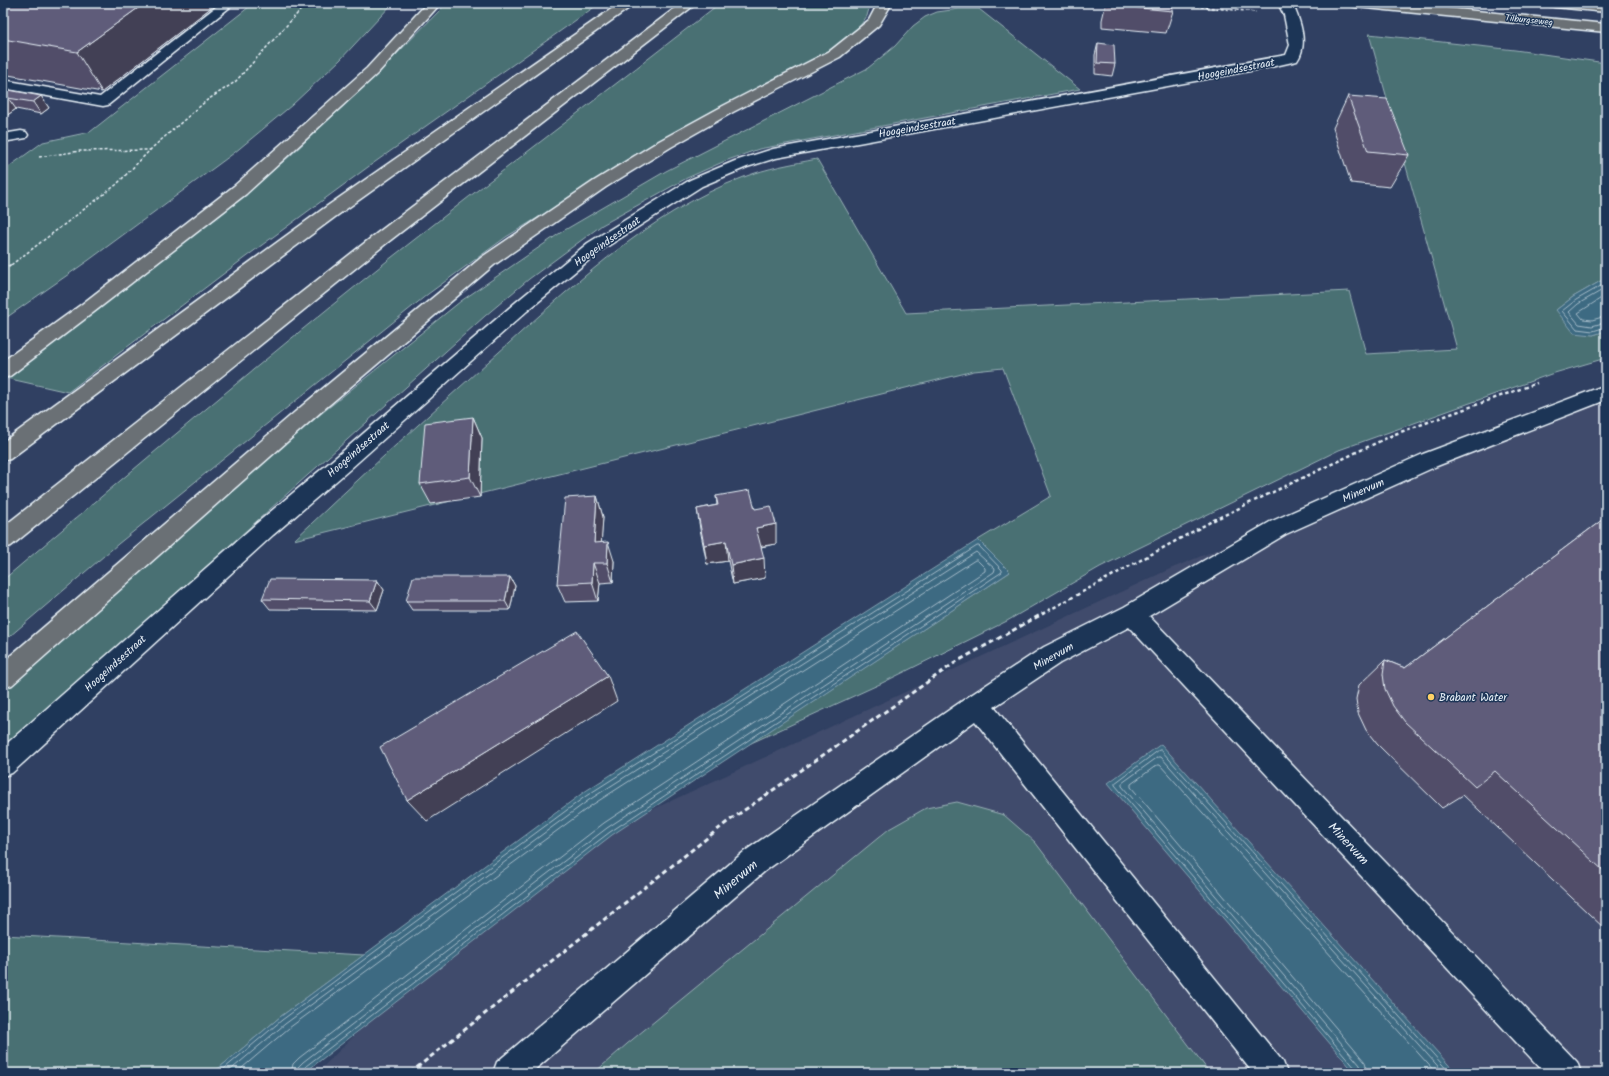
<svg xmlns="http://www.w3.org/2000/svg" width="1609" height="1076" font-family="Kalam,sans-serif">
<rect width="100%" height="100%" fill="#304062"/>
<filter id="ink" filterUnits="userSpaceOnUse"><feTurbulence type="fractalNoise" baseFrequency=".025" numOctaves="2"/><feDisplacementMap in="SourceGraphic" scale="8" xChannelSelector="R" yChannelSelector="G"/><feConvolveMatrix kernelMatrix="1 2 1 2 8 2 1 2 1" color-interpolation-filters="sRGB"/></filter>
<g filter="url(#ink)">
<path fill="#414b6c" d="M1606 389V1073H317L518 872 1170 569Z"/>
<g fill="#486f73" stroke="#98b0b6">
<path d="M254 3H393L340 60 292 105 234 153 89 260 3 320V171L43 142 90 132Z"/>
<path d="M447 3H600L368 167 243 259 68 392 6 378 223 213 291 155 366 85Z"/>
<path d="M720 3H867L870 5 867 16 855 33 825 53 711 112 506 237 428 294 118 544 3 642V580C130 472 257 365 387 261 497 174 609 90 720 3Z"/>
<path d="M959 9H979L1080 89 759 149 725 161 687 178 602 225 529 279 485 316 3 749V690L291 438 461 301 563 231 666 171 868 68 895 46 913 26 925 17 937 12Z"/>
<path d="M1369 34 1515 50 1606 63V278L1573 297 1556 310 1593 335 1606 331V358L1551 374 1339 450 1100 567 1007 621 880 684 749 744 1010 572 978 540 1051 496 1003 368 974 371 294 540C358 479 423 420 488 362 565 293 645 214 744 177 767 168 792 164 817 159L906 313 1349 291 1366 354 1457 349Z"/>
<path d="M957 802 1004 815 1035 842 1210 1073H594L627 1044 889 829 926 808Z"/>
<path d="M3 935 364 955 280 1017 213 1073H3Z"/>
</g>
<g fill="#3e6a82" stroke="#82a0b1">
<path d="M1606 278V331L1593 335 1574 333 1556 310 1573 297Z"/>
<path d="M978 540 1010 572 612 835 304 1073H213L280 1017 584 792Z"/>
<path d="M1161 744 1456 1073H1355L1108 783Z"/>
</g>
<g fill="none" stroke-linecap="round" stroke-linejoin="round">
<g stroke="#a4bbc9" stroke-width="1">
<path d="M1606 283 1576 300 1562 311 1577 329 1593 331 1606 327"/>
<path d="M1606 288 1578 304 1569 312 1579 324 1592 326 1606 322"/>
<path d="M1606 295 1578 313 1583 319 1592 320 1606 316"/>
<path d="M219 1073 282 1020 586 796 977 546H979L1002 570V572L610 832 306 1066 302 1073"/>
<path d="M227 1073 285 1024 589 800 976 552 995 569 994 572 607 828 303 1062 298 1067 297 1073"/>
<path d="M236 1073 289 1028 592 805 975 560H977L985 568V571L604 823 299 1058 293 1064 291 1073"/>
<path d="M1357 1073 1356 1069 1115 785V783L1159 750H1161L1450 1073"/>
<path d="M1362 1073 1360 1065 1122 786V783L1158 757H1161L1444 1073"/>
<path d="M1368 1073 1365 1062 1131 787V784L1157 765H1160L1436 1073"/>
</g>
<g stroke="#e8f1f8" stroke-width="3">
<g id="lane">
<path d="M221 3H235L108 105 103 106 3 88V80L100 97Z"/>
<path d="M21 131 26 132 28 135 26 138 3 142V134Z"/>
</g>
</g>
<g stroke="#e8f1f8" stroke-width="3">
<g id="street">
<path d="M1278 3H1292C1300 20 1309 44 1297 61L1266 68 776 158 747 167 702 186 600 251 527 311 349 470 273 535 12 773 3 776V747L257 523 335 458 515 303 588 243 690 180 735 161 773 149 1286 55 1290 45 1284 15Z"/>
<path d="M1606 385V400L1437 466 1286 534 1149 616 1577 1062 1581 1073H1545L1129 627 1060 663 994 707 1283 1062 1287 1073H1253L975 721 765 871 531 1073H493L497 1062 745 851 968 697 1044 647 1124 607 1270 522 1423 454Z"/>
</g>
</g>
<g stroke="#e8f1f8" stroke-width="3">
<g id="primary">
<path d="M1349 3H1396L1606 24V32L1356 7 1351 6Z"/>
<path d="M1548 3 1606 4V12L1555 7 1550 6Z"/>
</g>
</g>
<g stroke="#e8f1f8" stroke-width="3">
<g id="highway">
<path d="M427 3H441L377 74 246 194 94 312 10 376 3 378V361L82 304 234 186 367 68Z"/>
<path d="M620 3H636L335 217 10 459 3 461V442L323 209Z"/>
<path d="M682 3H697L388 242 11 546 3 549V527L376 234Z"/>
<path d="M878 3H892L879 25 840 57 733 112 671 147 606 187 494 265 323 410 12 685 3 688V662L309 400 482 257 594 181 659 141 723 106 830 51 869 20Z"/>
</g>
</g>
<g stroke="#e8f1f8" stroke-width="1.5" stroke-dasharray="3 2" stroke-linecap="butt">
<path d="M1161 3 1256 12"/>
<path d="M39 157 80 151 150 150"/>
<path d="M11 265 116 185 153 147 206 101 235 82 307 3"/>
</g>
<g stroke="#e8f1f8" stroke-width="2.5" stroke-dasharray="3.5 3" stroke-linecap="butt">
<path d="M3 271 12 264"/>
<path d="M1600 362 1606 361"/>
<path d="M1042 614 1214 520 1395 434 1537 383"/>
</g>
<path stroke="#e8f1f8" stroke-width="3" stroke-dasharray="5 3.5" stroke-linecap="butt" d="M410 1073 726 823 956 662 1044 613"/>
<use href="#lane" fill="#1d3557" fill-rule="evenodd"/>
<use href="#street" fill="#1d3557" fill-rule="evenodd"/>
<use href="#primary" fill="#6a7074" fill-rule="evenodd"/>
<use href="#highway" fill="#6a7074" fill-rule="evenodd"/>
</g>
<g fill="#514e69" stroke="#e8f1f8">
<path d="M3 3H217L102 92 3 74Z"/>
<path d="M1106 3H1170L1173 11 1166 33 1102 27V20Z"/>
<path d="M1098 43 1115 64 1112 76 1095 74V55Z"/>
<path d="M3 89 41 96 49 108 41 114 16 109 6 116H3Z"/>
<path d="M1348 96 1409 155 1390 187 1351 183 1333 128Z"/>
<path d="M473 417 482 438 480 497 431 504 420 484Z"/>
<path d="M597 496 603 517 601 542 614 561 613 582 600 583 598 601 565 602 557 584Z"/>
<path d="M716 496 755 509 776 544 761 547 765 578 733 584 728 561 707 564 700 529 697 509 717 505Z"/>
<path d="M1606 517V930L1463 795 1442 808 1377 744 1366 730 1358 713 1356 699 1359 685 1385 660 1405 668Z"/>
<path d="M510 577 515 586 510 610H412L406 601Z"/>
<path d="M377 580 384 590 377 610 270 609 262 599Z"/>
</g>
<g fill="#424055" stroke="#e8f1f8">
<path d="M145 3H217L102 92 77 52Z"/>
<path d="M41 96 49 108 41 114 33 102Z"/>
<path d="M8 98 16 109 6 116 3 112V101Z"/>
<path d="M473 417 482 438 480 497 470 477Z"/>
<path d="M597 496 603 517 600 563 594 543Z"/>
<path d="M776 524V544L757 547 756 528Z"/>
<path d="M726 541 728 561 707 564 704 545Z"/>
<path d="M608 542 614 561 613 582 607 563Z"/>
<path d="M764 558 765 578 733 584 731 565Z"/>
<path d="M593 563 600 583 598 601 592 582Z"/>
<path d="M510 577 515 586 510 610 505 601Z"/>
<path d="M377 580 384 590 377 610 370 601Z"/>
<path d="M608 676 617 701 427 821 407 800Z"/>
</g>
<g fill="#5e5b7a" stroke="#e8f1f8">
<path d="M3 3H145L77 52 3 39Z"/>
<path d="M1108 3H1170V4H1172L1173 11 1108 5Z"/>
<path d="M1098 43 1114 45 1115 64 1097 63Z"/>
<path d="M3 89 41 96 33 102 8 98 3 101Z"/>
<path d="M1348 96 1387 99 1409 155 1368 151Z"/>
<path d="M473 417 470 477 420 484 425 423Z"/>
<path d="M750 490 755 509 771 506 776 524 756 528 764 558 731 565 726 541 704 545 697 509 718 505 716 496Z"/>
<path d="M597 496 594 543 608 542 607 563H593L592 582 557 584 565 498Z"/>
<path d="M1606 517V873L1495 771 1475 787 1405 722 1393 706 1385 689 1383 674 1385 660 1405 668Z"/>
<path d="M413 577H510L505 601H406Z"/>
<path d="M270 579 377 580 370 601 262 599Z"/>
<path d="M577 631 608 676 407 800 380 747Z"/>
</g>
</g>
<circle fill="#ffd166" stroke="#1d3557" stroke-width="1.5" cx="1431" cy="697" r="4"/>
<g text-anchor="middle" stroke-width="3" stroke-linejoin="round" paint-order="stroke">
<g font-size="9" fill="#e8f1f8" stroke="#1d3557">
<text transform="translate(1529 20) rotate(6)" y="3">Tilburgseweg</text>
</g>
<g font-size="11" fill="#e8f1f8" stroke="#1d3557">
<text transform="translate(1236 69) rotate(-11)" y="4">Hoogeindsestraat</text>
<text transform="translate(917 127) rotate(-10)" y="4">Hoogeindsestraat</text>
<text transform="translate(607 241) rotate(-35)" y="4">Hoogeindsestraat</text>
<text transform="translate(358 449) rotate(-41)" y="4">Hoogeindsestraat</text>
<text transform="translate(1363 490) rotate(-24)" y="4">Minervum</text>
<text transform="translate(1053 656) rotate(-30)" y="4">Minervum</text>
<text transform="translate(115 663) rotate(-42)" y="4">Hoogeindsestraat</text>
</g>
<g font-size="11" fill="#e8f1f8" stroke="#1d3557" text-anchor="start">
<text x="1439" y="701">Brabant Water</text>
</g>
<g font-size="13" fill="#e8f1f8" stroke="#1d3557">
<text transform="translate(1349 843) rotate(47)" y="5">Minervum</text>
<text transform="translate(735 879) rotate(-40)" y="5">Minervum</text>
</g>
</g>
<rect width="1609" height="1076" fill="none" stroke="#1d3557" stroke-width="16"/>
<rect x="8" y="8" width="1593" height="1060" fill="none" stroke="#e8f1f8" stroke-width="1.5" filter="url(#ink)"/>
</svg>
